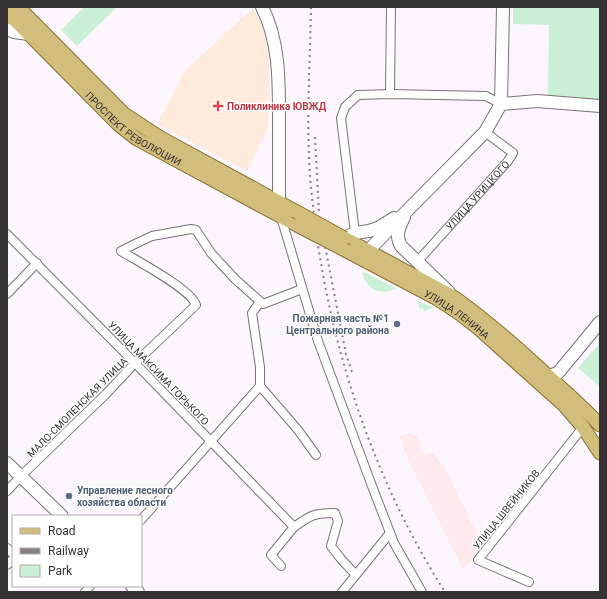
<svg xmlns="http://www.w3.org/2000/svg" width="607" height="599" font-family="Roboto,sans-serif">
<rect width="100%" height="100%" fill="#fef6fe"/>
<path fill="#fee9ed" d="M410 433 416 436 424 455 430 452 433 454 445 468 483 547 463 569 405 452 400 436Z"/>
<path fill="#feebdb" d="M253 8 261 23 268 50 270 88 268 127 247 171 157 124 185 71Z"/>
<g fill="#caf1d7">
<path d="M84 7H117L77 46 61 30Z"/>
<path d="M513 7H600V99L548 96 549 25 513 24Z"/>
<path d="M364 272 396 288V289C378 295 368 291 362 273Z"/>
<path d="M417 301 433 307 424 312 423 308 420 309Z"/>
<path d="M600 343V384L599 386 578 368Z"/>
</g>
<g fill="none" stroke-linecap="round" stroke-linejoin="round">
<g stroke="#7b717a" stroke-width="10">
<g id="street">
<path d="M390 94 391 7"/>
<path d="M281 217 318 341 372 486 394 543 422 592"/>
<path d="M355 233 341 118 345 107 358 95 390 94 486 96 501 104"/>
<path d="M7 234 135 363 294 527C311 515 314 513 335 513L338 521 331 546 341 559 355 574"/>
<path id="s1" d="M417 262 508 161 513 153 485 132"/>
<path d="M7 294 37 263"/>
<path d="M260 386 298 430 316 455"/>
<path d="M7 491 21 476 106 394 135 363 196 305C191 289 137 261 121 251L137 243 152 236 191 229 196 230 211 253 235 279 263 304 302 289"/>
<path d="M141 520 260 386V367L252 313 260 302"/>
<path d="M7 548 13 554"/>
<path d="M7 565 13 559"/>
<path d="M281 566 271 555 294 527"/>
<path d="M529 582 478 560 583 427"/>
<path d="M85 592 90 586"/>
<path d="M342 592 390 533"/>
</g>
</g>
<g stroke="#7b717a" stroke-width="14">
<g id="secondary">
<path d="M262 7C280 42 279 84 279 122 279 149 279 176 279 202"/>
<path d="M7 29 14 32 29 34"/>
<path d="M501 104 537 101 600 106"/>
<path d="M404 217C399 227 395 236 401 246L449 292"/>
<path d="M344 238 355 233 369 231 378 228 394 218"/>
<path d="M364 258 368 251 394 224 485 132 501 104 503 7"/>
<path d="M543 384 549 376 558 373 600 322"/>
<path d="M7 463 62 516"/>
<path d="M132 586 138 592"/>
</g>
</g>
<g stroke="#87702c" stroke-width="15">
<g id="primary">
<path d="M18 7 124 114 159 137 295 211"/>
<path id="s2" d="M7 12 118 124 137 139 297 225"/>
<path d="M344 238 455 298C484 319 511 342 537 366 559 386 580 404 600 425"/>
<path id="s3" d="M347 251 436 298 459 313 477 327 565 406 583 427 600 453"/>
</g>
</g>
<use href="#street" stroke="#fff" stroke-width="8"/>
<use href="#secondary" stroke="#fff" stroke-width="12"/>
<use href="#primary" stroke="#d1be7d" stroke-width="13"/>
<g stroke="#857f85" stroke-width="2" stroke-dasharray="2 4" stroke-linecap="butt">
<path d="M311 7C310 70 305 134 312 197 326 336 370 474 445 592"/>
<path d="M315 137 319 213"/>
<path d="M324 241 346 354 352 372"/>
</g>
<g stroke="#87702c" stroke-width="15" stroke-linecap="butt">
<g id="primary-bridge">
<path d="M295 211 344 238"/>
<path d="M297 225 347 251"/>
</g>
</g>
<use href="#primary-bridge" stroke="#d1be7d" stroke-width="13"/>
</g>
<path fill="#e0444e" stroke="#fff" stroke-width="1.5" d="M216 100h4v4h4v4h-4v4h-4v-4h-4v-4h4z"/>
<g fill="#5c6f8a" stroke="#fff" stroke-width="1.5">
<circle cx="397" cy="324" r="4"/>
<circle cx="69" cy="496" r="4"/>
</g>
<g text-anchor="middle" stroke-width="3" stroke-linejoin="round" paint-order="stroke">
<g font-size="10" font-weight="bold" fill="#be3a42" stroke="#fff" text-anchor="start">
<text x="227" y="110">Поликлиника ЮВЖД</text>
</g>
<g font-size="10" fill="#363236" stroke="#fff">
<text dy="4" stroke="none"><textPath href="#s2" startOffset="173">ПРОСПЕКТ РЕВОЛЮЦИИ</textPath></text>
<text dy="4" stroke="none"><textPath href="#s1" startOffset="90">УЛИЦА УРИЦКОГО</textPath></text>
<text dy="4" stroke="none"><textPath href="#s3" startOffset="127">УЛИЦА ЛЕНИНА</textPath></text>
<text transform="translate(159 373) rotate(46)" y="4">УЛИЦА МАКСИМА ГОРЬКОГО</text>
<text transform="translate(77 407) rotate(-45)" y="4">МАЛО-СМОЛЕНСКАЯ УЛИЦА</text>
<text transform="translate(506 509) rotate(-51)" y="4">УЛИЦА ШВЕЙНИКОВ</text>
</g>
<g font-size="10" font-weight="bold" fill="#4e5e75" stroke="#fff" text-anchor="end">
<text x="389" y="322">Пожарная часть №1<tspan x="389" dy="12">Центрального района</tspan></text>
<text x="77" y="494" text-anchor="start">Управление лесного<tspan x="77" dy="12">хозяйства области</tspan></text>
</g>
</g>
<rect width="607" height="599" fill="none" stroke="#363236" stroke-width="16"/>
<rect x="12" y="515" width="130" height="72" fill="#ffffff" stroke="#afadaf"/>
<rect x="20" y="528" width="20" height="6" fill="#d1be7d" stroke="#afadaf"/>
<text x="48" y="535" font-size="12" fill="#363236">Road</text>
<rect x="20" y="548" width="20" height="6" fill="#857f85" stroke="#afadaf"/>
<text x="48" y="555" font-size="12" fill="#363236">Railway</text>
<rect x="20" y="565" width="20" height="12" fill="#caf1d7" stroke="#afadaf"/>
<text x="48" y="575" font-size="12" fill="#363236">Park</text>
</svg>
